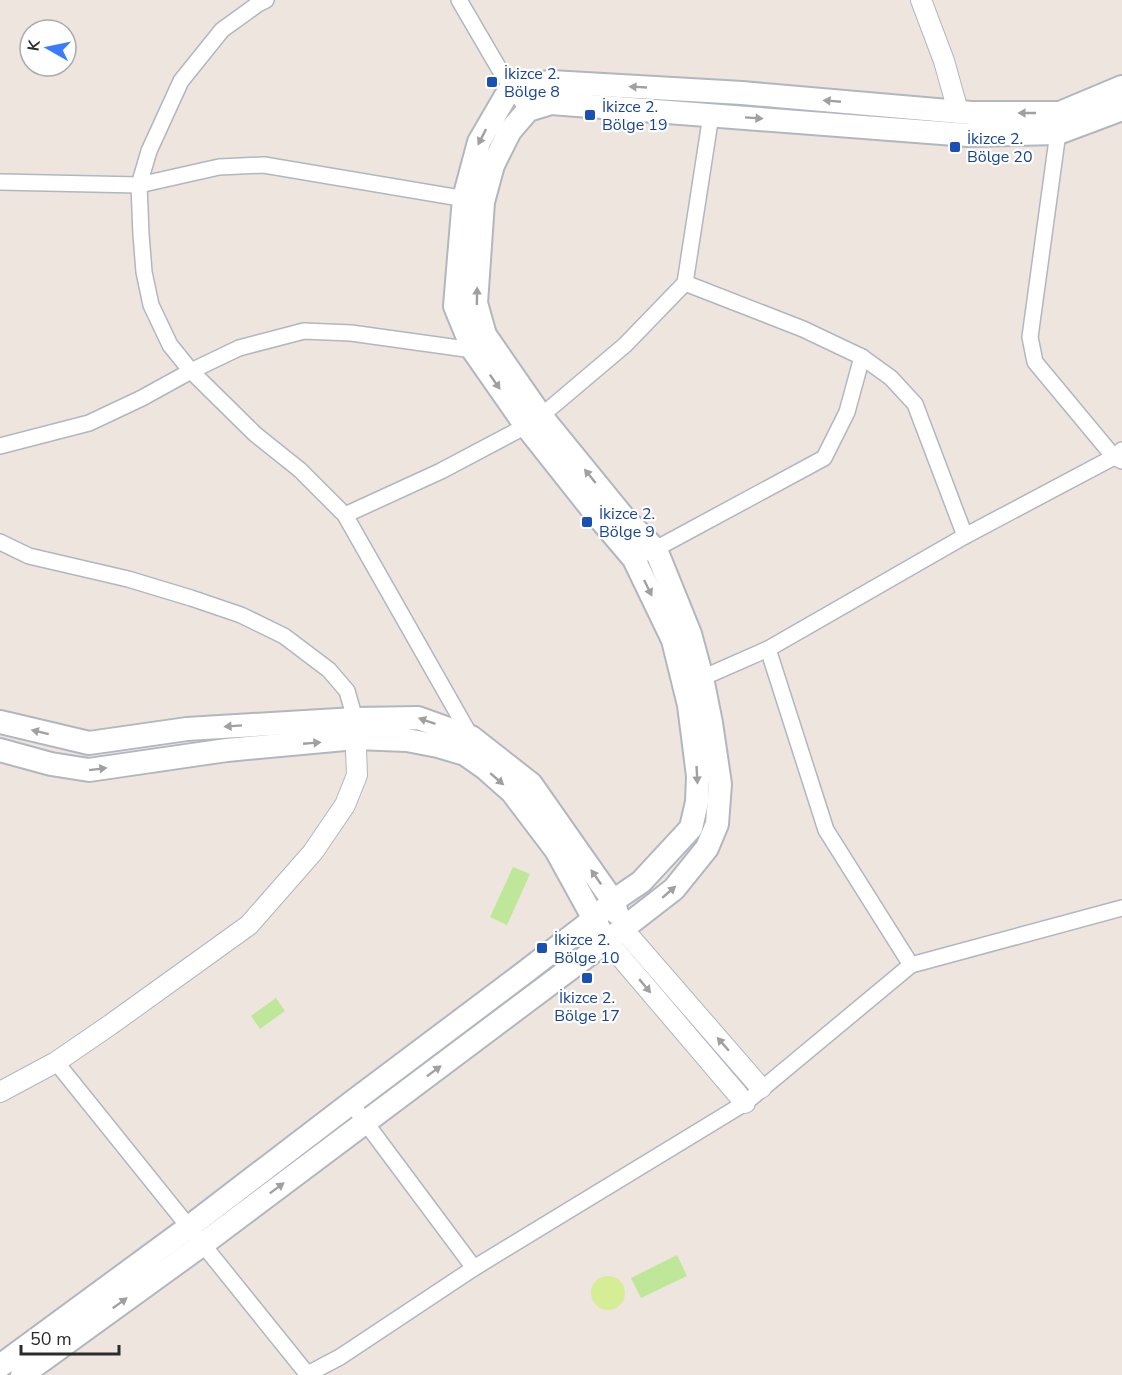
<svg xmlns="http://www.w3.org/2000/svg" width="1122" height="1375" font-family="'Nunito Sans',sans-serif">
<rect width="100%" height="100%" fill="#eee5de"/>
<g fill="#bfe799">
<path d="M513 867 530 874 507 925 490 917Z"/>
<path d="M276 998 285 1011 260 1029 251 1016Z"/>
<path d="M677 1255 687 1276 641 1298 631 1278Z"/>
</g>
<circle fill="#d5ee95" cx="608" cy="1293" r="17"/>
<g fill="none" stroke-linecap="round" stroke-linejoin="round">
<g stroke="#b2b6c0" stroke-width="18">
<g id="minor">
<path d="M266 0 258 4 222 30 181 81 149 151 139 185 141 234 144 272 151 305 170 345 191 371 255 434 300 470 345 515 471 737"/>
<path d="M459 0 501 72 528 110"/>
<path d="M1059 125 1030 337 1035 362 1114 457 1122 461"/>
<path d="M0 182 139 185 219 167 264 165 472 200"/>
<path d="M685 283 803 329 862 357 891 378 915 404 965 536"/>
<path d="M0 446 89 423 142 398 191 371 239 348 304 331 351 333 473 350"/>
<path d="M345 515 441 471 526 426 541 416 625 345 685 283 711 115"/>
<path d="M0 542 29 556 128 579 191 598 241 615 284 636 329 670 347 691 355 719"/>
<path d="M648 553 824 458 847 412 862 357"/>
<path d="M768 649 826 830 911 965"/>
<path d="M702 678 768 649 965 536 1114 457 1122 450"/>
<path d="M56 1062 308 1375"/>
<path d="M351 1103 474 1268"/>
<path d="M306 1375 340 1357 474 1268 745 1103 911 965 1122 908"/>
</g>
</g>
<g stroke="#b2b6c0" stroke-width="22">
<g id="tertiary">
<path d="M921 0 944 61 958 111"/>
<path d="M623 929 761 1088"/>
<path d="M607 941 745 1103"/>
<path d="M0 1092 56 1062 110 1025 249 925 313 852 345 805 357 775 355 724"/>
</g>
</g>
<g stroke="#b2b6c0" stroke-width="26">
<g id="secondary">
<path d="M0 722 89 743 187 729 355 719 418 718 471 737 531 784 613 901 617 913"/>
<path d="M0 750 51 764 89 770 227 750 356 738 407 740 438 746 465 754 485 768 512 792 556 850 600 930"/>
<path d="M0 1366 189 1227 351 1103 524 973 594 919 613 901 641 882 691 828 697 802 698 776 689 705 673 640 634 559 595 513 526 426 473 350 455 306 464 198 479 142 511 87 551 82 742 93 971 113H1060L1122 87"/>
<path d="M22 1375 203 1244 607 941 674 889 707 848 717 824 720 784 711 723 702 678 690 634 656 550 625 519 541 416 485 335 476 303 483 202 493 165 510 131 528 110 551 103 968 135 1058 133 1122 109"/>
</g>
</g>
<use href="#minor" stroke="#fff" stroke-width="15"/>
<use href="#tertiary" stroke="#fff" stroke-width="20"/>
<use href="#secondary" stroke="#fff" stroke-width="22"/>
</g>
<defs><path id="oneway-solid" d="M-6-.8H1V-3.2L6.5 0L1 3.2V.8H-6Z" transform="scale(1.5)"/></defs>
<g fill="#a0a0a0">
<use href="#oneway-solid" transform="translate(638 87) rotate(-177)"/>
<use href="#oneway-solid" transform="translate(832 101) rotate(-175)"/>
<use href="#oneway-solid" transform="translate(1027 113) rotate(-180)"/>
<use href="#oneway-solid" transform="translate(754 118) rotate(4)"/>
<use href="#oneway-solid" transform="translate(482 137) rotate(117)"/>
<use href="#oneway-solid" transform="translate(477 296) rotate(-89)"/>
<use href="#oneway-solid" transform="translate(495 382) rotate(55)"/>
<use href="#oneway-solid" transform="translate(590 476) rotate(-129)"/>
<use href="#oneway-solid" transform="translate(648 588) rotate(64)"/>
<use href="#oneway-solid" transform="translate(427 721) rotate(-161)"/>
<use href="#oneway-solid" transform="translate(233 726) rotate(176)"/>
<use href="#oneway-solid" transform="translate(40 732) rotate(-166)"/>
<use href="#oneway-solid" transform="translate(312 743) rotate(-5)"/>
<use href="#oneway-solid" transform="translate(98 769) rotate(-7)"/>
<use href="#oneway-solid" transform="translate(697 775) rotate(87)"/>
<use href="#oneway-solid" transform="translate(497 779) rotate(41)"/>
<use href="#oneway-solid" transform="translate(596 877) rotate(-125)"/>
<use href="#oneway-solid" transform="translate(669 892) rotate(-41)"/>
<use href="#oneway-solid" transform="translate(645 986) rotate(50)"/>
<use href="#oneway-solid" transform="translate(723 1044) rotate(-131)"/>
<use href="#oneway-solid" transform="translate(434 1071) rotate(-37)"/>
<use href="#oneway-solid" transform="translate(277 1188) rotate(-37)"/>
<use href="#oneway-solid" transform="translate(120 1303) rotate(-36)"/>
</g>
<g fill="#1a4fb4" stroke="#fff" stroke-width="2">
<rect x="486" y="76" width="12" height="12" rx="3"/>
<rect x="584" y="109" width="12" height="12" rx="3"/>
<rect x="949" y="141" width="12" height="12" rx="3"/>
<rect x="581" y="516" width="12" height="12" rx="3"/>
<rect x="536" y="942" width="12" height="12" rx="3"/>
<rect x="581" y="972" width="12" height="12" rx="3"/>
</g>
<g text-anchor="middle" stroke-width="4.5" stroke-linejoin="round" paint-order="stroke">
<g font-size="16" fill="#164399" stroke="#fff" text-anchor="start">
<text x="504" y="79">İkizce 2.<tspan x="504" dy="18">Bölge 8</tspan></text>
<text x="602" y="112">İkizce 2.<tspan x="602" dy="18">Bölge 19</tspan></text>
<text x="967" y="144">İkizce 2.<tspan x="967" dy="18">Bölge 20</tspan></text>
<text x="599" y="519">İkizce 2.<tspan x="599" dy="18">Bölge 9</tspan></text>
<text x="554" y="945">İkizce 2.<tspan x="554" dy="18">Bölge 10</tspan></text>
<text x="587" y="1003" text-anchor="middle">İkizce 2.<tspan x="587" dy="18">Bölge 17</tspan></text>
</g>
</g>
<g transform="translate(48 48) rotate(279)"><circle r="28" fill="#ffffff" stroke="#ababab" stroke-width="1.5"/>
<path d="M0-4.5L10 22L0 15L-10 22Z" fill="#3b7cff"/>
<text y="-9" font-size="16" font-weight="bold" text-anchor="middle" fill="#2c2c2c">K</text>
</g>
<path d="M21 1345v9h98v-9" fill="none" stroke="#2c2c2c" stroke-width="3"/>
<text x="30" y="1345" font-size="18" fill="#2c2c2c" stroke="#ffffff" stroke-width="4.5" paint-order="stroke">50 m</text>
</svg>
